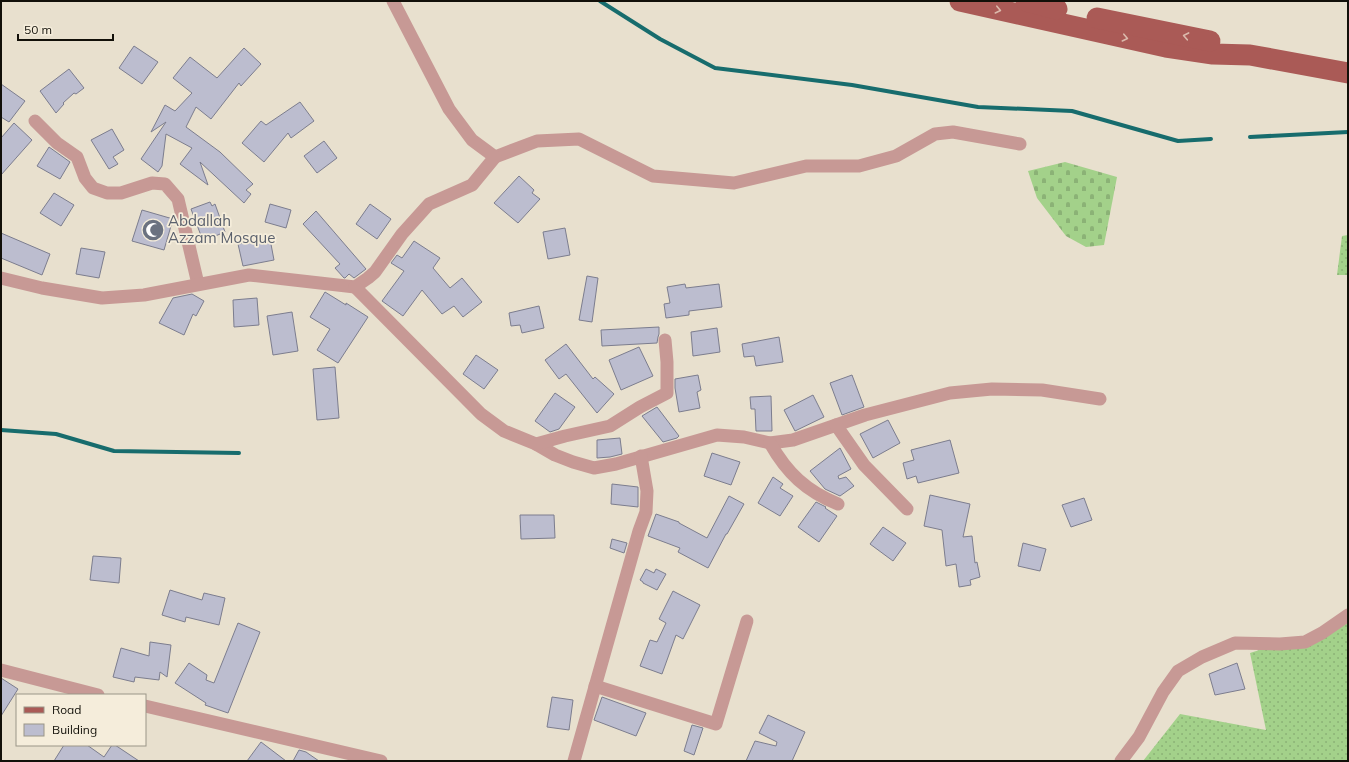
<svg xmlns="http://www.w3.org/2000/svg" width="1349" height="762" font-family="Mulish,sans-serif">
<defs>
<pattern id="grass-dots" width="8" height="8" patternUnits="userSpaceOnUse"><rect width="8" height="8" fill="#a3d18a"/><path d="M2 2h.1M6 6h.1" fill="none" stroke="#8bb276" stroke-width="1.8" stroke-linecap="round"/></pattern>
<pattern id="cemetery-stones" width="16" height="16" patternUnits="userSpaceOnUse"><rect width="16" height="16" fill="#a3d18a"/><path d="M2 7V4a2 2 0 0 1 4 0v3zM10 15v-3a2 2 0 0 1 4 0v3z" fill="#8bb276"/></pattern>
</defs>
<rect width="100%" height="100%" fill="#e8e0ce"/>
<g fill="url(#grass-dots)">
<path d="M1348 235V275H1337L1342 236Z"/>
<path d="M1348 622V761H1143L1180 714 1266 730 1250 653Z"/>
</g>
<path fill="url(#cemetery-stones)" d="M1065 162 1117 177 1104 245 1086 247 1066 236 1037 198 1028 171Z"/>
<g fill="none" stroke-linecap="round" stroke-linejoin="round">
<g stroke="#176c6d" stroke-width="4">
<path d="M600 1 660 39 715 68 852 85 978 107 1072 111 1178 141 1211 139"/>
<path d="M1250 137 1348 132"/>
<path d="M1 430 56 434 114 451 239 453"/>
</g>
</g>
<g fill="#bcbdcf" stroke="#7c7d8e">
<path d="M134 46 158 62 142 84 119 68Z"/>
<path d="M244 48 261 64 241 86 239 83 211 119 196 107 186 127 220 152 253 184 246 190 251 194 244 203 200 162 208 185 180 164 192 148 166 134 162 166 158 172 141 159 166 122 151 132 165 105 175 111 192 93 173 78 190 57 217 78Z"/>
<path d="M69 69 84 88 76 94 74 93 63 103 64 104 56 113 40 91Z"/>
<path d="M1 84 25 101 9 122 1 117Z"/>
<path d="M300 102 314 121 291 138 288 133 264 162 242 143 261 121 266 125Z"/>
<path d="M14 123 32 140 1 175V138Z"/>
<path d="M112 129 124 150 113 157 118 164 109 169 91 140Z"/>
<path d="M324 141 337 158 317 173 304 156Z"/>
<path d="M49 147 70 162 60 179 37 166Z"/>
<path d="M519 176 534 190 532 193 540 199 518 223 494 203Z"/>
<path d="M54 193 74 205 61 226 40 213Z"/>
<path d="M210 202 212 206 215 204 225 232 203 241 191 209Z"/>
<path d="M270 204 291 210 286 228 265 222Z"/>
<path d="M370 204 391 219 377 239 356 224Z"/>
<path d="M142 210 173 219 164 250 132 241Z"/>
<path d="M316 211 366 269 354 278 349 274 345 278H344L335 268 340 264 303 224Z"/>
<path d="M565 228 570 255 548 259 543 232Z"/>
<path d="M1 233 50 254 42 275 1 258Z"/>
<path d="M270 239 274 260 243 266 238 244Z"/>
<path d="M414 241 440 258 433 268 450 288 462 278 482 302 463 317 454 306 442 314 422 290 403 316 382 301 404 271 391 263 397 255 402 258Z"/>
<path d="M81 248 105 252 99 278 76 274Z"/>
<path d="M587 276 598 278 592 322 579 320Z"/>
<path d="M685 284 686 288 719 284 722 307 689 311V315L666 318 664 304 670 303 667 287Z"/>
<path d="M325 292 346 305V303L368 317 338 363 317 350 330 329 310 317Z"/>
<path d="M192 294 204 301 196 316 193 314 184 335 159 323 173 298Z"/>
<path d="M257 298 259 325 234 327 233 300Z"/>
<path d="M539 306 544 328 522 333 520 325 511 326 509 313Z"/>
<path d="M292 312 298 351 273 355 267 316Z"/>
<path d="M659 327V334L658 337 657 343 602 346 601 330Z"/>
<path d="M717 328 720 352 693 356 691 332Z"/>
<path d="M779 337 783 362 756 366 754 356 744 357 742 344Z"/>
<path d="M566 344 593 379 595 377 614 394 597 413 566 374 559 379 545 360Z"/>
<path d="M639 347 653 376 621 390 609 360Z"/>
<path d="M476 355 498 370 484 389 463 374Z"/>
<path d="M335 367 339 418 317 420 313 369Z"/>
<path d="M698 375 701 390 697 392 700 408 679 412 675 388V379Z"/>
<path d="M852 375 864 407 842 415 830 383Z"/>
<path d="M555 393 575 407 559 429 550 432 535 421Z"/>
<path d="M813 395 824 417 795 431 784 410Z"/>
<path d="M771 396 772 431H756L755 409H751L750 397Z"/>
<path d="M657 407 679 436 677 438 663 442 642 416Z"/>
<path d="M888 420 900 443 873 458 860 434Z"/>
<path d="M620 438 622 454 610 457 597 458V440Z"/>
<path d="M950 440 959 473 918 483 916 476 907 479 903 463 914 460 911 450Z"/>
<path d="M840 448 851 469 838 476 839 479 846 477 854 486 840 496 825 489 810 471Z"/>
<path d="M712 453 740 462 731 485 704 476Z"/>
<path d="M773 477 783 484 780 488 793 496 780 516 758 503Z"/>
<path d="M612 484 638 487V507L611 504Z"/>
<path d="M930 495 970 504 963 537 972 536 975 563 977 562 980 577 970 580 971 585 959 587 956 564 946 566 942 530 924 526Z"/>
<path d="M729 496 744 504 727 534H726L708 568 678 552 680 548 648 536 656 514 679 522V523L707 538Z"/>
<path d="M1084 498 1092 520 1071 527 1062 505Z"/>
<path d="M816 502 826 507 825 508 837 516 819 542 798 527Z"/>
<path d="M520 515H554L555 538 521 539Z"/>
<path d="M883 527 906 543 893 561 870 544Z"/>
<path d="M612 539 627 543 624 553 610 548Z"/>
<path d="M1023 543 1046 549 1040 571 1018 566Z"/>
<path d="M93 556 121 558 119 583 90 580Z"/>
<path d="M646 569 654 573 656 569 666 574 657 590 643 583V582L640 580Z"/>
<path d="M170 590 202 600 204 593 225 598 219 625 186 617 185 622 162 615Z"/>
<path d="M673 591 700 605 683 639 676 635 662 674 640 666 650 640 657 642 666 623 659 619Z"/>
<path d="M238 623 260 632 228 713 205 705 206 703 175 683 189 663 207 675 206 680 214 683Z"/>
<path d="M150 642 171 645 167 677 160 672 159 680 135 677 134 682 113 677 121 648 149 656Z"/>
<path d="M1237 663 1245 689 1215 695 1209 674Z"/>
<path d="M1 678 18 689 1 716Z"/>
<path d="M552 697 573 700 569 730 547 727Z"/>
<path d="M602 697 646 713 636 736 594 720Z"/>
<path d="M768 715 805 732 792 761H746L755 741 776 746 777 742 759 733Z"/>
<path d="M692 725 703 728 694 755 684 751Z"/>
<path d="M261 742 286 761H247Z"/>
<path d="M64 745H87L104 757 112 745H115L139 761H54Z"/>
<path d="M299 750 306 752 319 761H293Z"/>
</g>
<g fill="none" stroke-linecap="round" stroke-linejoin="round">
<g stroke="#c79995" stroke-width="13">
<path d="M35 121 57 143 77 157 85 178 93 188 107 193H121L152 183 165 184 178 199 198 284"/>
<path d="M495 157 537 141 579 139 653 176 734 183 806 166H859L896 156 935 134 953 132 1020 144"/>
<path d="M1 278 42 288 102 298 144 295 249 275 355 287 368 278 375 272 402 234 429 204 472 185 495 157 472 140 449 109 393 1"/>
<path d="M355 287 481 414 504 431 536 444 555 455 573 462 594 468 616 464 717 435 744 437 770 443 793 440 865 415 950 393 992 389 1042 390 1100 399"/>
<path d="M836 425 864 465 907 509"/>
<path d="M770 443C787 473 806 491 838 504"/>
<path d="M536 444 565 436 610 426 640 407 667 393V362L665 340"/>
<path d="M1 670 98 695"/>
<path d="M595 686 716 724 747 621"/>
<path d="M145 706 381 761"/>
<path d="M574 761 639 531 646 512 647 491 641 456"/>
<path d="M1121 761 1139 737 1163 692 1178 671 1202 657 1235 643 1280 644 1305 642 1322 633 1348 615"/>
</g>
<g stroke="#aa5a56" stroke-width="21">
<path d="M960 1 1166 47 1213 54 1250 55 1348 73"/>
<path d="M1026 1 1057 9"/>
<path d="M1097 18 1210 41"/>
</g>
</g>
<defs><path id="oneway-chevron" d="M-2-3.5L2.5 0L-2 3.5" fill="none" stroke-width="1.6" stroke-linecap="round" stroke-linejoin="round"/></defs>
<g stroke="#dbbaac">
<use href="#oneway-chevron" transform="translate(998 10) rotate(13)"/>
<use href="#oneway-chevron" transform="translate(1186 36) rotate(-169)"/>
<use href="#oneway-chevron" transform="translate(1125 38) rotate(13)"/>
</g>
<defs>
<g id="mosque-disc" transform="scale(1.15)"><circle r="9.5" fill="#6b7280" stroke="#f5eddb"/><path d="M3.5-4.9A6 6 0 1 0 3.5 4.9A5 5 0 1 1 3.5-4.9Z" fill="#fff"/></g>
</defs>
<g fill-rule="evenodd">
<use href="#mosque-disc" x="153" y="230"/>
</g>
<g text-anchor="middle" stroke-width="3.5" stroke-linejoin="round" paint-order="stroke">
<g font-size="15" fill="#5b616d" stroke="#f5eddb" text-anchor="start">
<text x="168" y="226">Abdallah<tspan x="168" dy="17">Azzam Mosque</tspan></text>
</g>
</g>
<rect width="1349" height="762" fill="none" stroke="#121009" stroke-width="4"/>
<rect x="16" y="694" width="130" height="52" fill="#f5eddb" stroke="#9a9587"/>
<rect x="24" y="707" width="20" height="6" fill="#aa5a56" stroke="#9a9587"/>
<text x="52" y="714" font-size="12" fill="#121009">Road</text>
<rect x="24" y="724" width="20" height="12" fill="#bcbdcf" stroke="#9a9587"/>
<text x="52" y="734" font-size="12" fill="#121009">Building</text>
<path d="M18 34v6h95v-6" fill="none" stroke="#121009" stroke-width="2"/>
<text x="24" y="34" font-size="12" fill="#121009" stroke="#f5eddb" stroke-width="3" paint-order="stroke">50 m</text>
</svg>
